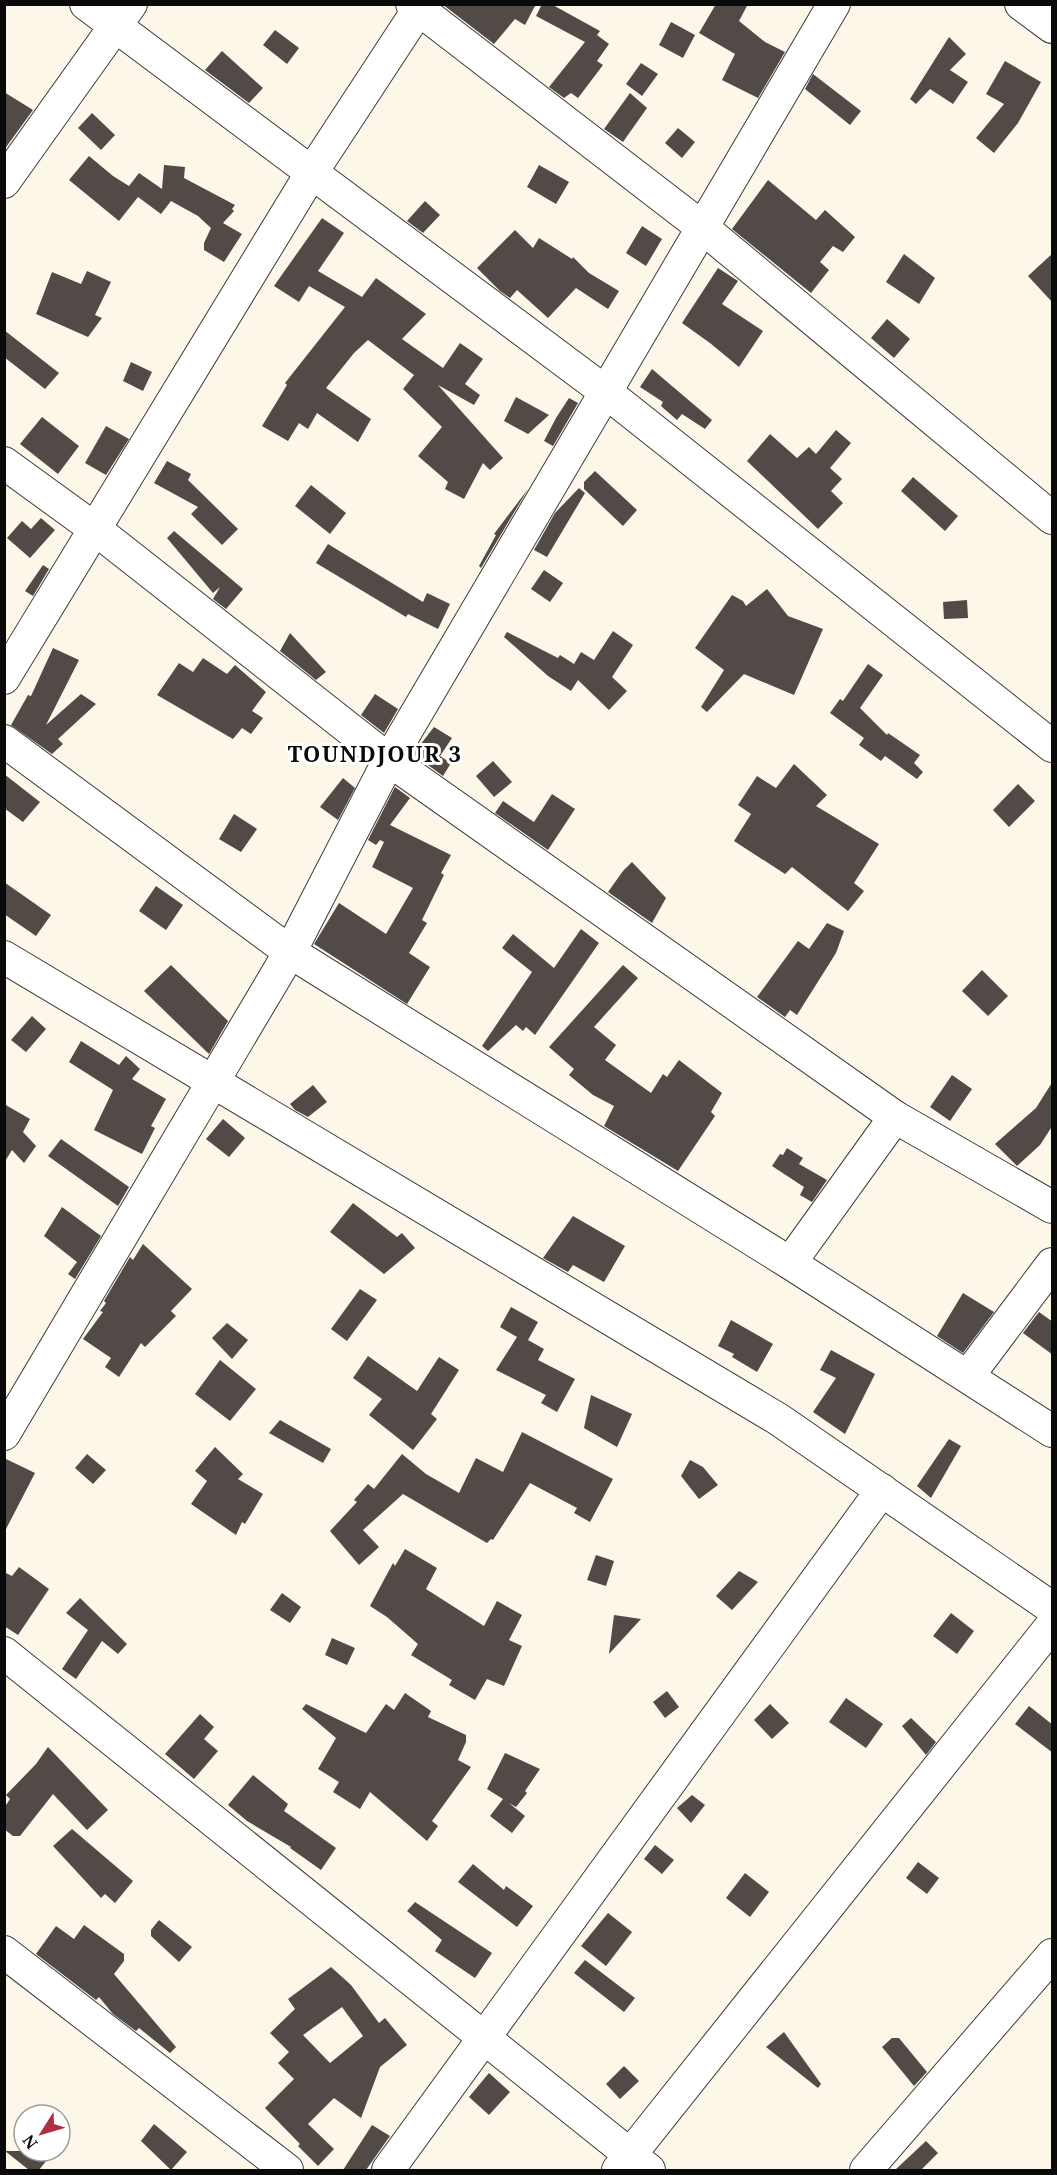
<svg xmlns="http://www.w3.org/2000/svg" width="1057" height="2175" font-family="'Noto Serif',serif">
<rect width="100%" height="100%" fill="#fdf7e9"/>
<g fill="#524a47" fill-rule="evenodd">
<path d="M442 4H536L525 25 515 19 494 44Z"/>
<path d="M542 4H551L600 31 597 35 609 44 597 61 603 65 578 98 571 93 564 98 549 87 585 42 536 16Z"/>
<path d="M716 4H748L739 21 765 42 785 52 758 98 722 80 735 54 699 33Z"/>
<path d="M671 22 695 35 683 58 659 45Z"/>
<path d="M275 30 299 48 287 64 263 45Z"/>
<path d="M949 37 966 54 950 70 968 82 953 104 930 89 916 104 910 99Z"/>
<path d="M222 51 263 88 249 103 205 70Z"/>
<path d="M1005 61 1041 82 1018 123 994 153 976 138 1004 104 986 94Z"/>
<path d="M641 63 658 74 642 96 626 84Z"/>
<path d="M813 74 861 111 850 125 805 89Z"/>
<path d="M4 92 33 110 4 150Z"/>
<path d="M630 93 647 108 623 142 604 129Z"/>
<path d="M92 113 115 135 101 150 78 128Z"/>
<path d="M678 128 695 142 682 158 665 143Z"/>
<path d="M89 156 113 176 129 186 139 173 162 189 164 165 185 167 184 178 235 205 232 209 234 211 223 223 242 234 224 262 204 250V243L211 228 198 216 171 201 161 214 138 197 119 221 69 180Z"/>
<path d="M539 165 569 182 556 204 527 187Z"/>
<path d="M768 180 816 220 825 210 855 237 843 252 833 246 820 262 829 270 811 293 732 229Z"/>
<path d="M425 201 440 215 423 233 407 221Z"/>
<path d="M322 218 344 233 318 271 362 297 376 278 426 314 402 339 443 368 460 343 483 359 465 384 480 395 474 405 438 385 503 458 490 470 483 463 464 499 445 489 448 482 418 456 442 427 403 389 414 375 368 340 354 353 326 388 371 419 358 442 317 413 308 429 299 423 288 441 262 426 287 385 285 383 345 307 309 286 299 302 274 286Z"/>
<path d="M642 226 662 239 646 266 626 253Z"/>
<path d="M515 230 533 248 539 238 572 259 573 257 589 273 619 291 608 309 576 288 548 318 517 290 510 298 500 291 477 268Z"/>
<path d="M1053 253V303L1028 276Z"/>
<path d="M904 254 935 278 919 304 886 282Z"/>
<path d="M718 268 738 281 722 304 763 331 739 367 710 343 682 323Z"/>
<path d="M87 271 111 282 95 315 102 318 88 337 36 314 52 272 81 284Z"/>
<path d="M887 319 910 339 894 358 871 338Z"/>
<path d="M4 330 59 373 45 389 4 357Z"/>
<path d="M131 362 152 372 143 391 123 381Z"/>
<path d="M652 369 712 420 705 429 682 414 677 420 661 406 663 402 640 387Z"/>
<path d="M516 397 549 415 528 434 504 421Z"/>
<path d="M569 398 578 403 553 446 544 441 556 418Z"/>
<path d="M42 417 79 446 58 474 20 444Z"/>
<path d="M106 426 129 439 106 475 85 463Z"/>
<path d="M836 430 851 443 830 468 842 479 831 491 843 503 818 529 747 461 770 434 797 458 809 447 816 454Z"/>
<path d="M167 461 191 474 188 480 238 529 222 545 191 514 198 507 154 483Z"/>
<path d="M595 471 637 510 623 526 584 489V482Z"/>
<path d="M913 477 958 516 945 531 901 491Z"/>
<path d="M311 485 346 513 330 534 295 506Z"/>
<path d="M579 488 585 493 547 557 534 550 555 513Z"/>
<path d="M528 489 481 568 479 566 496 535 494 534Z"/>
<path d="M41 518 55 530 30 558 7 538 22 521 31 529Z"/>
<path d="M174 531 243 589 226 609 213 599 220 587 213 593 167 538Z"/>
<path d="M328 544 423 602 427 593 450 604 438 629 408 614 406 617 316 563Z"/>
<path d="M43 565 49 569 33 596 25 591Z"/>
<path d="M544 570 563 583 550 602 531 589Z"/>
<path d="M767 589 788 616 823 629 794 695 744 674 707 712 701 707 724 670 695 648 732 595 743 601 746 606Z"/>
<path d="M967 600 968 618 944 619 943 602Z"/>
<path d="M613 631 633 645 612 677 627 691 609 710 578 680 571 691 548 676 504 637 507 632 558 658 560 655 574 664 581 652 594 660Z"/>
<path d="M290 633 326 672 316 680 280 651Z"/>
<path d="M53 648 79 660 46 725 81 694 96 704 58 739 63 744 52 754 11 725 28 695 31 696Z"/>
<path d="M203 658 227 674 235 665 266 692 252 711 263 718 251 734 242 728 233 739 157 695 179 663 193 672Z"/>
<path d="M868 664 883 675 860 708 887 735 888 733 920 755 914 763 923 772 917 779 885 756 881 761 859 745 864 738 830 713 840 699 843 701Z"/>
<path d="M375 694 398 709 384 733 361 715Z"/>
<path d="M434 727 452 738 440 756 451 763 443 776 413 754Z"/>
<path d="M493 761 512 782 494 797 476 776Z"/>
<path d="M794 764 827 795 816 806 879 844 854 883 864 891 848 911 792 867 785 874 734 841 751 814 738 805 757 776 776 788Z"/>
<path d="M4 774 40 802 23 822 4 808Z"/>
<path d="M343 778 355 788 338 820 320 807Z"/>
<path d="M1018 784 1035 801 1009 827 993 810Z"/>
<path d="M395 787 410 798 390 825 451 855 441 873 444 875 422 920 427 923 409 953 430 967 407 1004 314 944 339 903 386 934 413 888 372 867 384 842 380 840 376 845 368 840Z"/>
<path d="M552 794 575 809 548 850 495 813 503 801 534 822Z"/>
<path d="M234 814 257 829 241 852 219 839Z"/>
<path d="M632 862 666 898 652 923 608 892 623 871Z"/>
<path d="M4 882 51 915 36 936 4 914Z"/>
<path d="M156 886 183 905 166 930 139 911Z"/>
<path d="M827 923 844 931 836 953 797 1015 790 1010 785 1017 757 997 798 941 809 949Z"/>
<path d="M581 929 599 943 535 1035 526 1027 523 1031 516 1025 488 1051 482 1046 532 972 502 948 513 934 554 968Z"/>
<path d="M171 965 228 1021 209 1054 144 991Z"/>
<path d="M623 965 638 978 594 1027 616 1045 605 1060 651 1093 663 1074 667 1077 679 1060 722 1093 711 1112 715 1116 678 1171 604 1126 614 1106 593 1095 569 1075 574 1069 549 1047Z"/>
<path d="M982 970 1008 996 988 1016 962 991Z"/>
<path d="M32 1016 46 1029 26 1052 11 1040Z"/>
<path d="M81 1041 119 1065 126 1056 140 1069 132 1079 166 1099 151 1126 155 1128 142 1154 94 1130 113 1090 69 1062Z"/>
<path d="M952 1075 972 1089 950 1121 930 1107Z"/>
<path d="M1053 1081V1125L1040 1145 1017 1166 995 1144 1036 1108Z"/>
<path d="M313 1085 327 1102 308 1117 295 1110 290 1104Z"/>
<path d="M4 1104 30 1119 23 1132 36 1146 24 1163 12 1150 4 1163Z"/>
<path d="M223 1119 245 1138 229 1157 206 1139Z"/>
<path d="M61 1139 129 1187 118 1206 48 1156Z"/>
<path d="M787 1148 803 1158 799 1164 827 1180 812 1202 800 1195 804 1187 772 1166 780 1154 783 1155Z"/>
<path d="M353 1203 397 1237 402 1233 415 1248 384 1274 330 1232Z"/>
<path d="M62 1207 101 1236 75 1279 68 1274 77 1262 44 1236Z"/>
<path d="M573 1216 625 1246 604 1282 573 1265 568 1272 543 1258Z"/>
<path d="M143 1244 192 1289 171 1311 176 1316 145 1347 141 1343 119 1377 105 1367 111 1358 83 1339 103 1312 100 1311 106 1303 104 1301 130 1257 133 1260Z"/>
<path d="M360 1289 377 1300 347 1341 331 1329Z"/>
<path d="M963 1293 994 1312 963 1353 937 1336Z"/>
<path d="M511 1307 538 1322 528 1340 544 1349 538 1360 575 1379 557 1412 541 1403 546 1395 496 1370 517 1337 500 1327Z"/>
<path d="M1039 1312 1053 1322V1355L1023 1333Z"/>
<path d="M731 1320 773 1344 757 1372 732 1357 734 1354 718 1346Z"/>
<path d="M227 1323 248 1340 232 1359 212 1338Z"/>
<path d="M831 1350 875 1374 845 1434 813 1412 836 1378 820 1370Z"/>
<path d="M368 1356 417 1391 439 1357 459 1370 431 1414 437 1419 413 1450 369 1415 382 1399 353 1378Z"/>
<path d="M220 1360 256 1389 230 1421 195 1394Z"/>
<path d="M591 1395 632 1414 617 1447 584 1428Z"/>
<path d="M280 1420 331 1449 323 1463 269 1433Z"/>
<path d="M522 1432 613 1479 590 1522 574 1513 577 1508 530 1483 493 1540 491 1539 487 1543 403 1494 363 1530 379 1547 359 1565 330 1531 357 1502 354 1500 368 1484 374 1489 402 1454 426 1474 459 1493 476 1458 503 1472Z"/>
<path d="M949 1439 961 1446 931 1498 917 1486Z"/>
<path d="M215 1447 243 1474 238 1479 263 1494 245 1524 242 1522 236 1535 191 1504 207 1481 195 1471Z"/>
<path d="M87 1454 106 1470 93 1484 75 1468Z"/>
<path d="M4 1458 35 1473 4 1533Z"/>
<path d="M690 1460 703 1467 718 1485 699 1499 681 1476Z"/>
<path d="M405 1549 437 1568 426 1589 484 1626 497 1601 522 1615 509 1640 522 1646 504 1686 487 1679 475 1700 449 1685 452 1680 411 1655 418 1644 387 1617 370 1606 393 1563 395 1566Z"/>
<path d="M596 1555 614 1561 606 1586 587 1580Z"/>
<path d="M19 1567 49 1589 18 1635 4 1626V1572L12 1576Z"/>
<path d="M739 1571 758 1582 732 1610 716 1596Z"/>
<path d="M282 1593 301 1607 290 1623 270 1610Z"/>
<path d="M80 1598 127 1644 118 1654 102 1641 76 1679 62 1669 88 1630 66 1613Z"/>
<path d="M951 1613 974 1631 957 1654 933 1636Z"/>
<path d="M614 1615 641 1619 609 1654Z"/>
<path d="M332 1638 355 1648 347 1665 325 1655Z"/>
<path d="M667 1691 679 1707 665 1718 653 1702Z"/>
<path d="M405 1693 431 1711 428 1717 466 1735V1742L458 1760 471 1767 432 1821 438 1826 427 1841 370 1792 360 1809 333 1792 339 1782 318 1769 336 1738 302 1709 306 1704 366 1733 386 1704 394 1710Z"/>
<path d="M846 1698 883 1724 866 1748 829 1722Z"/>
<path d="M770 1704 789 1723 772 1739 754 1720Z"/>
<path d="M1029 1706 1053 1725V1753L1015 1724Z"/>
<path d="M200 1714 214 1727 204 1739 218 1751 194 1779 165 1754Z"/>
<path d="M911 1718 936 1742 926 1755 902 1726Z"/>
<path d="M48 1747 108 1810 87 1830 53 1794 20 1836H13L4 1829V1808L10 1799 6 1795 36 1764Z"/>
<path d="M505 1753 540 1769 525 1791 527 1793 516 1807 509 1803 525 1816 512 1833 490 1816 503 1799 487 1789Z"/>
<path d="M253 1775 288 1804 284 1811 336 1848 321 1870 290 1848 291 1847 247 1821 228 1805Z"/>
<path d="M692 1795 705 1805 691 1823 677 1808Z"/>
<path d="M72 1829 133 1881 115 1903 105 1894 101 1898 53 1846Z"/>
<path d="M655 1845 674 1860 662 1874 644 1859Z"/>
<path d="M918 1862 939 1878 927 1894 906 1878Z"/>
<path d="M473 1864 504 1890 506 1886 533 1906 517 1927 458 1882Z"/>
<path d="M745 1873 769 1892 750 1917 726 1898Z"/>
<path d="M415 1902 492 1953 475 1978 435 1951 442 1940 407 1911Z"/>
<path d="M608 1913 632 1932 606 1966 581 1946Z"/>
<path d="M159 1920 192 1947 179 1962 151 1936V1930Z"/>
<path d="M84 1925 124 1954V1961L114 1974 176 2047 170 2053 139 2028 136 2031 113 2014 99 1997 96 2000 36 1954 56 1926 74 1939Z"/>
<path d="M585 1960 635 1998 624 2012 574 1973Z"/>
<path d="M331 1967 351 1985 379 2023 385 2018 407 2045 380 2067 361 2118 334 2098 308 2124 334 2149 318 2166 298 2146 300 2144 265 2108 294 2079 278 2063 289 2052 270 2033 295 2009 288 1999ZM342 2007 363 2036 330 2063 303 2035Z"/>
<path d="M784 2032 821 2084 818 2088 766 2047Z"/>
<path d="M892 2038H899L927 2072 914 2086 882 2047Z"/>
<path d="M624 2066 639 2081 620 2099 606 2084Z"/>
<path d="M489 2073 510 2092 489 2115 469 2097Z"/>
<path d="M154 2124 187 2152 171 2170 141 2141Z"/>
<path d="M372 2125 390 2136 366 2170H343Z"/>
<path d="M926 2141 938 2153 921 2170H895Z"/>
<path d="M5 2151H54L39 2170H29Z"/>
</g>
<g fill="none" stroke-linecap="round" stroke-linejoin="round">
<g stroke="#3d3d3d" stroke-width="34">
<g id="minor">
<path d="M86 4 607 393 1052 746"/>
<path d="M412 4 703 228 1052 518"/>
<path d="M1021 4 1052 27"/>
<path d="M4 182 131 4"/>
<path d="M4 463 95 529 389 760 895 1117 1052 1207"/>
<path d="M4 678 312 172 422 4"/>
<path d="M4 741 290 952 790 1263 1052 1431"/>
<path d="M4 957 778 1419 1052 1608"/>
<path d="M790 1263 895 1117"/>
<path d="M968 1376 1052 1264"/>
<path d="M4 1434 290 952 389 760 834 4"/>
<path d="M4 1653 649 2170"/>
<path d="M4 1952 287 2170"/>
<path d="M388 2170 882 1490"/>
<path d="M618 2170 1052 1625"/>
<path d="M866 2170 1052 1955"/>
</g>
</g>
<use href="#minor" stroke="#fff" stroke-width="32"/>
</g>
<g text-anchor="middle" stroke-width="6" stroke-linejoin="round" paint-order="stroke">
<g font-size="22" font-weight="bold" letter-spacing="1.5" fill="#0a0a0a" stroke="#fff">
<text x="375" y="762">TOUNDJOUR 3</text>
</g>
</g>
<rect width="1057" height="2175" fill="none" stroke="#0a0a0a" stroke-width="12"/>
<g transform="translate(42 2133) rotate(233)"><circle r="28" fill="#ffffff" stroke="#9d9d9d" stroke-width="1.5"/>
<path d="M0-4.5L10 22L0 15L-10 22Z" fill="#ad2f40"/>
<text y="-9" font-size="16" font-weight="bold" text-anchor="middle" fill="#0a0a0a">N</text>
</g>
</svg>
